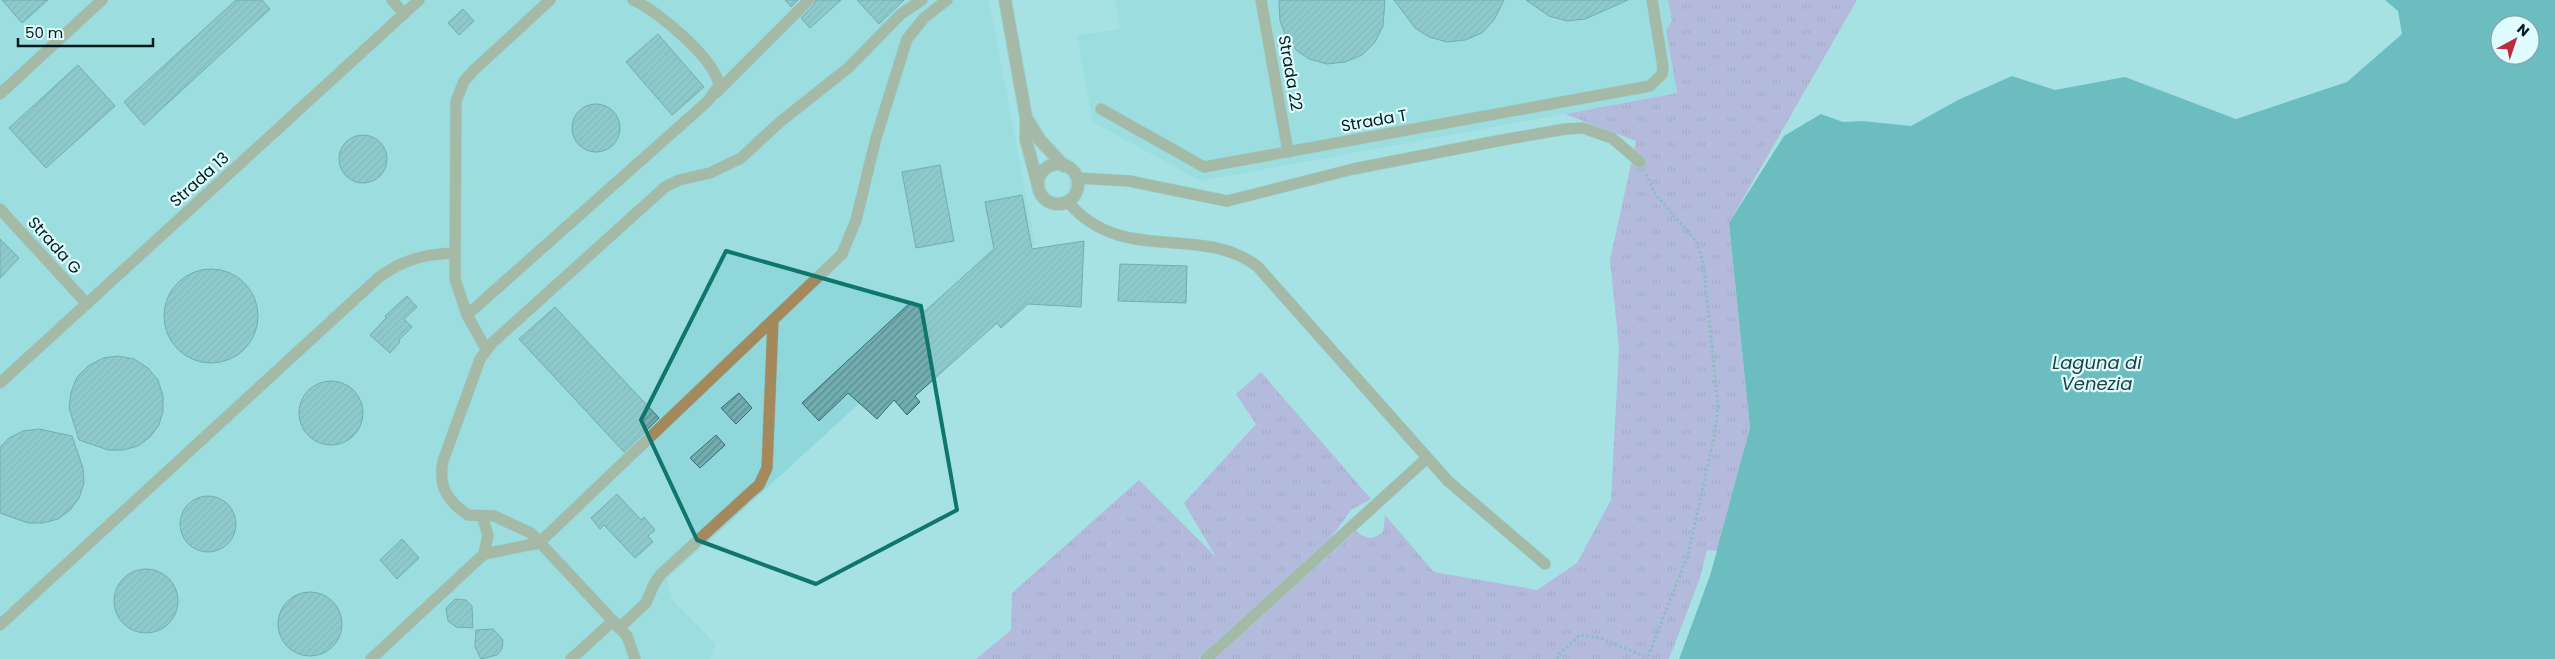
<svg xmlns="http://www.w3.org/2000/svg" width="2555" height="659" font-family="Poppins,sans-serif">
<defs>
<pattern id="grass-tufts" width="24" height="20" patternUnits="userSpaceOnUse" patternTransform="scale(1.25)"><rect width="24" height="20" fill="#c689d3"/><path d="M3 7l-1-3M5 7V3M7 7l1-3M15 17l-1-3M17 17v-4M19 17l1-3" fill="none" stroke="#9f6fab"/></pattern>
<pattern id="building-hatch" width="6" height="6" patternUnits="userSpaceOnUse" patternTransform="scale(1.25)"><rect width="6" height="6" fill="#72adb0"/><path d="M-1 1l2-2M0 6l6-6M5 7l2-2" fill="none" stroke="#5b8c8f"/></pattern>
</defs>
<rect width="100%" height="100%" fill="#a6e1e4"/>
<g fill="#90d7db">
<path d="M0 0H989L1035 243 667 579 671 598 715 644 711 659H0Z"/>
<path d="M1115 0H1668L1672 21 1666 30 1677 93 1201 181 1093 122 1077 35 1120 29Z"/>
</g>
<g fill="url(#grass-tufts)">
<path d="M1668 0H1857L1729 223 1750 428 1717 551 1707 550 1700 578 1669 659H1214L1356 531C1365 539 1373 540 1383 532L1385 515 1434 572 1537 590 1577 563 1611 500 1619 348 1610 260 1636 141 1565 114 1677 93 1666 30 1672 21Z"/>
<path d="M1261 372 1371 499 1351 510 1328 542 1199 659H976L1011 630 1012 593 1139 480 1216 557 1184 503 1256 424 1236 394Z"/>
</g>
<path fill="#249196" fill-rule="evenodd" d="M2385 0H2555V659H1679L1710 575 1750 428 1729 223 1784 136 1821 114 1843 122 1862 121 1911 126 1958 100 2012 76 2055 90 2125 77 2236 119 2347 82 2402 34 2398 11ZM2500 25H2530V55H2500Z"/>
<path fill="#a6e1e4" d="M1714 551H1717L1710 575 1679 659H1677Z"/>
<g fill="url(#building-hatch)" stroke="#336d71">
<path d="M2 0H48L22 23Z"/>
<path d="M236 0H262L270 9 144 125 124 102Z"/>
<path d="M785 0H798L791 7Z"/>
<path d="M816 0H841L810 28 801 18 814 5Z"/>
<path d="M857 0H904L879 24Z"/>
<path d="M1279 0H1385L1383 26 1375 42 1362 55 1345 62 1327 64 1309 59 1296 50 1286 37 1280 21Z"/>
<path d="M1394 0H1504L1494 20 1482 33 1465 40 1447 42 1429 37 1415 28Z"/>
<path d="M1526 0H1628L1585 19 1567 21 1549 16Z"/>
<path d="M463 9 474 21 459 35 448 23Z"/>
<path d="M658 34 704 87 672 115 626 62Z"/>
<path d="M78 65 115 106 46 168 9 128Z"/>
<circle cx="596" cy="128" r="24"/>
<circle cx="363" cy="159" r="24"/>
<path d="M940 165 954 241 916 248 902 172Z"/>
<path d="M1022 195 1032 249 1084 241 1081 307 1028 304 1001 328 997 323 915 396 920 402 907 415 894 400 877 419 848 393 819 421 802 403 912 301 923 313 994 249 985 202Z"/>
<path d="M0 239 19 258 0 278Z"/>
<path d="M1120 264 1187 266 1186 303 1118 301Z"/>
<circle cx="211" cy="316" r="47"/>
<path d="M407 296 417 307 404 319 412 327 399 340 400 342 390 353 370 335 386 318 385 316Z"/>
<path d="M555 307 659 418 624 452 519 339Z"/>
<path d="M118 356 134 359 148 368 158 380 163 396V411L159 425 150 437 138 446 123 450H108L79 440 69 408 71 392 77 377 88 366 103 358Z"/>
<circle cx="331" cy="413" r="32"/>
<path d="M739 393 752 408 736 424 721 408Z"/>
<path d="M39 429 72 436 83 468 84 483 79 498 70 510 58 519 43 523H28L0 513V447L9 438 23 431Z"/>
<path d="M716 435 725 445 700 468 690 458Z"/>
<path d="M617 494 641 520 644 517 655 530 648 536 653 542 635 558 604 525 600 529 591 518Z"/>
<circle cx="208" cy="524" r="28"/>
<path d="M402 539 419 558 397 579 380 560Z"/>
<circle cx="146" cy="601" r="32"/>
<circle cx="310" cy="624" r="32"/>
<path d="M455 599 466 600 472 606 473 628 456 627 448 621 446 608Z"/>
<path d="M493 629 503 640 502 649 497 655 481 659 475 647 476 630Z"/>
</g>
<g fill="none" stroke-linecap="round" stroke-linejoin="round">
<g stroke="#89bdc0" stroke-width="12">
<g id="lane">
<path d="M392 0 404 14"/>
<path d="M1261 0 1288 152"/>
<path d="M716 93 809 0"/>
<path d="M0 94 102 0"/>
<path d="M1101 109 1204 167 1650 86 1662 74 1663 67 1652 0"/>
<path d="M1077 178 1129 181 1227 201 1353 169 1497 141 1565 129 1583 128 1612 138 1640 162"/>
<path d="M1068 202C1122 266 1199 223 1257 266L1448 481 1545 564"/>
<path d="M0 209 87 304"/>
<path d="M467 315 708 101 719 85C715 59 657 10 633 0"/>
<path d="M486 349 467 315 455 279 456 101 464 81 473 71 550 0"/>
<path d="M0 383 419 0"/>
<path d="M484 554 539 543 842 254 856 220 876 138 907 39 924 18 947 0"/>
<path d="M0 625 378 278C402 260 424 254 454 253"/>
<path d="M619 628 646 603 654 584 661 574 752 491 759 485 767 468 773 320"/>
<path d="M371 659 484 554 488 535 482 516"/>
<path d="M571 659 613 621"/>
<path d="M635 659 627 636 531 533 494 516 468 515C447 501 438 486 443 461L480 359 492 343 665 187 679 180 710 173 741 158 780 122 848 68 901 14 922 0"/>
<path d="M1206 659 1427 458"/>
</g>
</g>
<g stroke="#89bdc0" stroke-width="14">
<g id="street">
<path d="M1005 0 1026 117V140L1038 185"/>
<path d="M1027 119 1040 140 1064 166"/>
<circle cx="1058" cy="184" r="20"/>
</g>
</g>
<g stroke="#699699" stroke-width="3" stroke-dasharray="2.5 2.5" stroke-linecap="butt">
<path d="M1646 174 1655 194 1696 241 1703 261 1718 405 1715 433 1688 555 1647 659"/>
<path d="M1557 659 1560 653 1580 635 1601 638 1648 658"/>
</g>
<use href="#lane" stroke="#a3895b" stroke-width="11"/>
<use href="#street" stroke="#a3895b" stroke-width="12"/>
</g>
<path d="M0 0H2555V659H0ZM726 251 921 306 957 510 816 584 697 540 641 420Z" fill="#a6e1e4" fill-opacity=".55" fill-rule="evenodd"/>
<path fill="none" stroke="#0f766e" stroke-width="4" stroke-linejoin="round" d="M726 251 921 306 957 510 816 584 697 540 641 420Z"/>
<g text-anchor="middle" stroke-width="4.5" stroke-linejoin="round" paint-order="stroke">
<g font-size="16" fill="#041b1d" stroke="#dffcfe">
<text transform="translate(1291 73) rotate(80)" y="6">Strada 22</text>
<text transform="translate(1374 120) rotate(-10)" y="6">Strada T</text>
<text transform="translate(199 179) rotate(-42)" y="6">Strada 13</text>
<text transform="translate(55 245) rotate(48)" y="6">Strada G</text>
</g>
<g font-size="18" font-style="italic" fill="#214042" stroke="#dffcfe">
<text x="2097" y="369">Laguna di<tspan x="2097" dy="21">Venezia</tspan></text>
</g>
</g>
<g transform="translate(2515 40) rotate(40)"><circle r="24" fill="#dffcfe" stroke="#87a2a4"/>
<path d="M0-4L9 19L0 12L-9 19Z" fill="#bb2b3b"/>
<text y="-8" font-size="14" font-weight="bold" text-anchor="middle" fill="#041b1d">N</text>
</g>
<path d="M18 38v8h135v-8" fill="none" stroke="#041b1d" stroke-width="2.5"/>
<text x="25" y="38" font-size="15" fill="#041b1d" stroke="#dffcfe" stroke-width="4" paint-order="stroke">50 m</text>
</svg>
